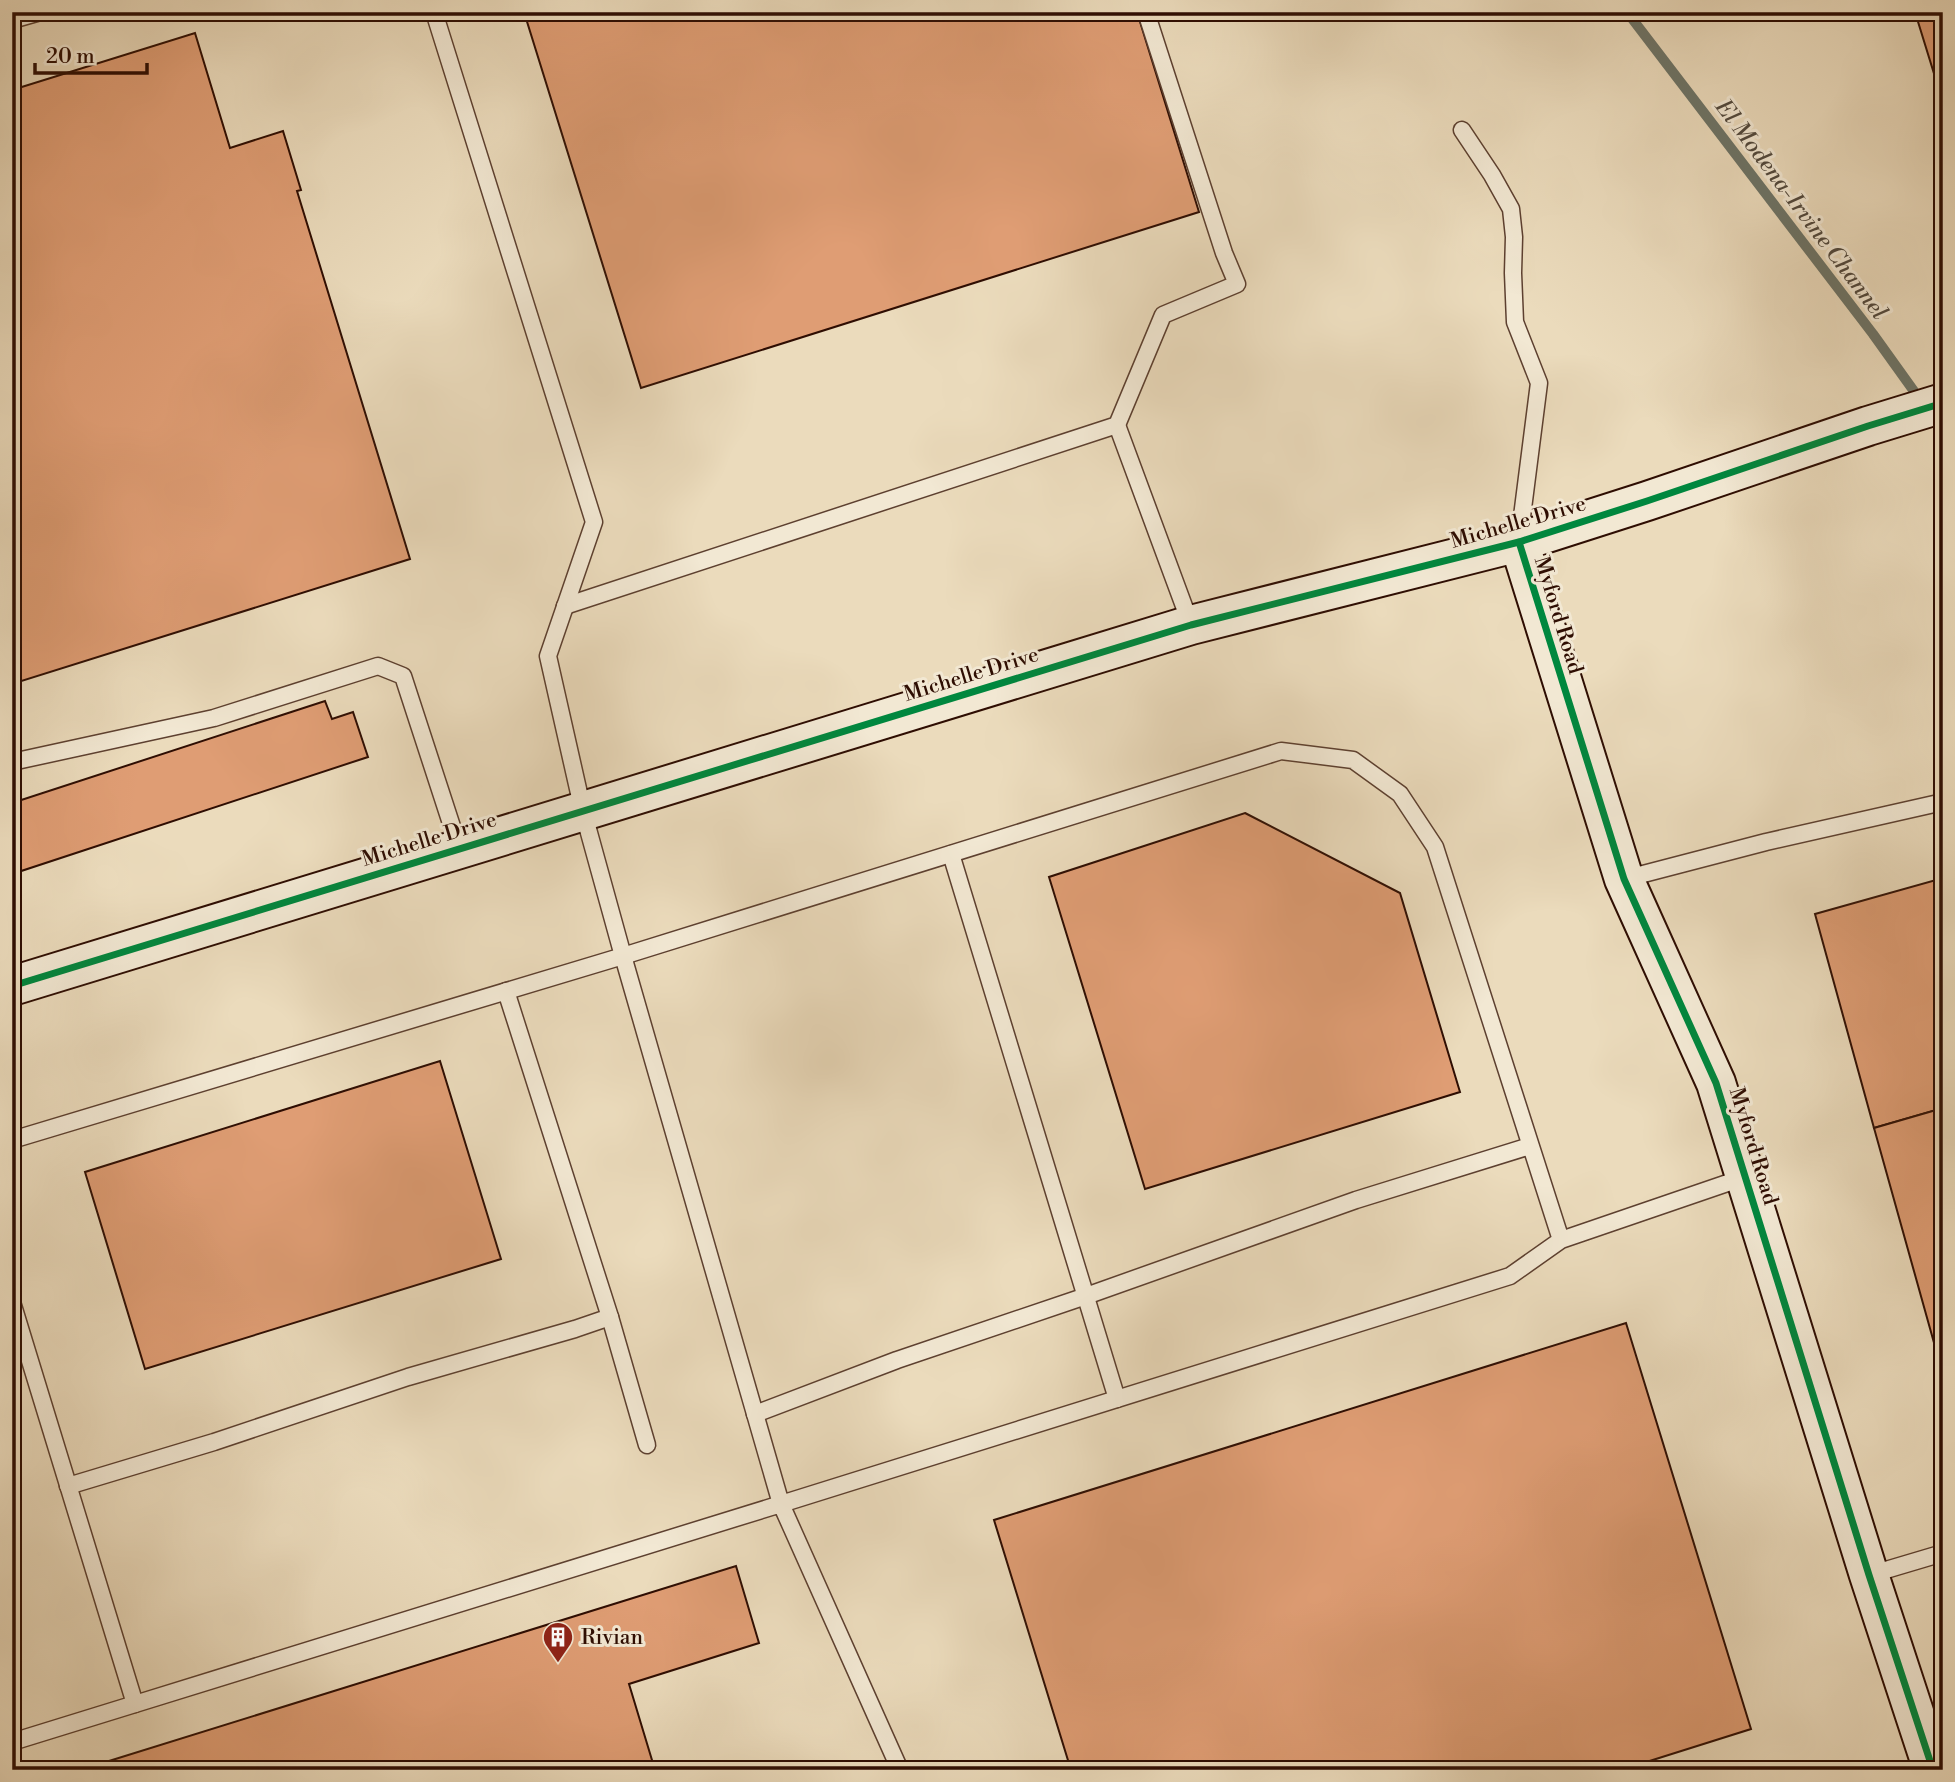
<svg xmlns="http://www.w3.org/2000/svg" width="1955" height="1782" font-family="'Libre Bodoni',serif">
<rect width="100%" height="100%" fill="#ebdbbc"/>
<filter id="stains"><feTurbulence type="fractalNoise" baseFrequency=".00286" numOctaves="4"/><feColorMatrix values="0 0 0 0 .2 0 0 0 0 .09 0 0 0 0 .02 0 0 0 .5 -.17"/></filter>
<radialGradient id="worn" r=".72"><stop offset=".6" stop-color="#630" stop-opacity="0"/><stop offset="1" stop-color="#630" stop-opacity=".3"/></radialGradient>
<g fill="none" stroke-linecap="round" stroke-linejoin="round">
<g stroke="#6e7568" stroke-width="10">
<path d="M1627 12 1873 334 1921 401"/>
<path d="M1931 414 1943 430"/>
</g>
</g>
<g fill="#df9d74" stroke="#2e0d02" stroke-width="2">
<path d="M524 12H1137L1199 212 641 388Z"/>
<path d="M1915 12H1943V92L1940 93Z"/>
<path d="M195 33 230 148 283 131 301 190 297 191 410 559 12 684V90Z"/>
<path d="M325 701 332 719 353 712 368 757 12 874V803Z"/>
<path d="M1245 813 1400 893 1460 1092 1145 1189 1049 877Z"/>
<path d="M1943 878V1108L1874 1128 1815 914Z"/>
<path d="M440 1061 501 1259 145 1369 85 1172Z"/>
<path d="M1943 1108V1375L1874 1128Z"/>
<path d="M1626 1323 1751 1729 1621 1770H1071L994 1520Z"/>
<path d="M736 1566 759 1643 629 1684 655 1770H80Z"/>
</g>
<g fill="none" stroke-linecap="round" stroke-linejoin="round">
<g stroke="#5d4030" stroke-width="19">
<g id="lane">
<path d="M12 20 40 12"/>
<path d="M1462 130 1492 175 1511 209 1514 237 1513 273 1515 322 1539 383 1519 540"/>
<path d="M1117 425 1191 625"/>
<path d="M565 606 1117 425 1163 315 1237 284 1224 253 1146 12"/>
<path d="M12 762 214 718 378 666 403 676 459 848"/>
<path d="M951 854 1117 1399"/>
<path d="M1624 879 1766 842 1943 802"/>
<path d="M12 1140 623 956 583 811 548 656 594 522 434 12"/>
<path d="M1561 1240 1510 1276 781 1504 623 956 1281 751 1353 760 1400 794 1435 847 1561 1240 1745 1177"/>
<path d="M12 1302 135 1704 12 1742"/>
<path d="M610 1317 647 1445"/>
<path d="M755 1414 897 1360 1086 1296 1356 1200 1530 1146"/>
<path d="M68 1486 214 1442 408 1377 575 1329 610 1317 506 991"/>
<path d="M1869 1575 1943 1553"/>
<path d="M135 1704 781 1504 900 1770"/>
</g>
</g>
<g stroke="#2e0d02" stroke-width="42">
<g id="secondary">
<path d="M1519 542 1624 879 1716 1083 1869 1575 1933 1770"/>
<path d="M12 986 1191 625 1519 542 1647 501 1868 426 1943 403"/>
</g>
</g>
<use href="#lane" stroke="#f2e8d3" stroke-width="16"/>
<use href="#secondary" stroke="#f2e8d3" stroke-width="38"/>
<g stroke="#f2e8d3" stroke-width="11">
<g id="cycleway">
<path d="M1519 542 1624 879 1716 1083 1869 1575 1933 1770"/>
<path d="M12 986 1191 625 1519 542 1647 501 1868 426 1943 403"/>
</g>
</g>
<use href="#cycleway" stroke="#00873e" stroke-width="7"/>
</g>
<defs>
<g id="building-pin" transform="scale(1.575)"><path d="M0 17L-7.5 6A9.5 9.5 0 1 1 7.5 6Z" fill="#8f2418" stroke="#f2e8d3"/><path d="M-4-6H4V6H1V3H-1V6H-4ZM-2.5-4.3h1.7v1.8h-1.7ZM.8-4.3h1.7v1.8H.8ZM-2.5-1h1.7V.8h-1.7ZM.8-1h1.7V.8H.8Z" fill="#fff"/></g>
</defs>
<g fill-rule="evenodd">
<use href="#building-pin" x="558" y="1637"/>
</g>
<g text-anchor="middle" stroke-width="6" stroke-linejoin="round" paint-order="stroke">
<g font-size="21" fill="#2e0d02" stroke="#f2e8d3">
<text transform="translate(1518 522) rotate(-16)" y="7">Michelle Drive</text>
<text transform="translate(1559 615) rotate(73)" y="7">Myford Road</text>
<text transform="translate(971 674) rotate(-17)" y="7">Michelle Drive</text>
<text transform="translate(429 839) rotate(-17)" y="7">Michelle Drive</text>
<text transform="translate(1754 1146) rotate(73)" y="7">Myford Road</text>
</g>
<g font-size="21" fill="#2e0d02" stroke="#f2e8d3" text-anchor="start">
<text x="581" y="1644">Rivian</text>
</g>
<g font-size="23" font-style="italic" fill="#534a3e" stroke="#f2e8d3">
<text transform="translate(1802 209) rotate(53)" y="8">El Modena-Irvine Channel</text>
</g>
</g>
<rect width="1955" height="1782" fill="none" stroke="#ebdbbc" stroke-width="42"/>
<rect x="14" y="14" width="1927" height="1754" fill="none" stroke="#2e0d02" stroke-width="3.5"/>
<rect x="21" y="21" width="1913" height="1740" fill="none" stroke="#2e0d02" stroke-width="2"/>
<path d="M35 63v10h112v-10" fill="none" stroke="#2e0d02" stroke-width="3.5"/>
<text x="46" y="63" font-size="21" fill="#2e0d02" stroke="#f2e8d3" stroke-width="5" paint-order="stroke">20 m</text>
<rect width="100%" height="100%" filter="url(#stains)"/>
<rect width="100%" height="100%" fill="url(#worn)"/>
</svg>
